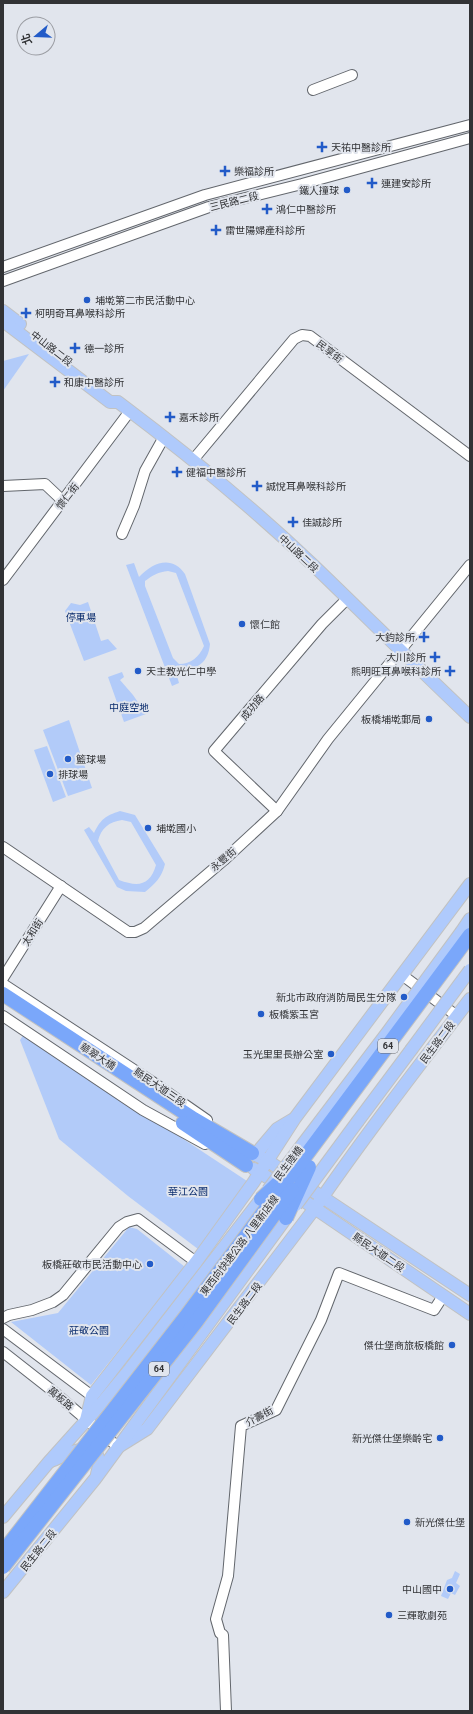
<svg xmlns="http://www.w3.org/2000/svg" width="473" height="1714" font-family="Roboto,'Noto Sans TC',sans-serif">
<rect width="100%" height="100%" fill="#e1e5ed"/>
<g fill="#b2cbf9" fill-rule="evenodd">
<path d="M29 354 3 391V361Z"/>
<path d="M134 563 139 577C153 562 172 555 185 574L210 644C208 665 195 671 175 669L179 683 172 686 126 565ZM168 571 176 573 204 646C199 657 191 664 179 664L173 658 145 586V581C153 575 158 572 168 571Z"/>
<path d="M88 602 101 641 108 639 117 649 84 661 65 611 71 603 80 605Z"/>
<path d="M122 672 124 677 120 680 133 695 146 714 124 722 108 677Z"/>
<path d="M69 720 92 788 68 796 43 730Z"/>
<path d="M47 746 66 797 53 802 34 750Z"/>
<path d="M120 811 135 815 165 864C162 877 155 884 145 892L126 891 117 887 84 830 89 827 94 833C101 819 105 816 120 811ZM122 820 131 822 156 865C150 886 138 887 119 880L98 841C101 828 109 822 122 820Z"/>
<path d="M24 1034 247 1181 198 1249 128 1196 59 1139 20 1040Z"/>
<path d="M129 1227 137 1229 185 1267 91 1385 11 1322 58 1313Z"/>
<path d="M455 1571 460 1574 456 1583 460 1586 455 1595 451 1593 448 1599 441 1596 447 1580 452 1578Z"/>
</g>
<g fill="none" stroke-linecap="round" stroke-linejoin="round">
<g stroke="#62666c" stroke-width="12">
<g id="minor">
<path d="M313 90 352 75"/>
<path d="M3 267 205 195 470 125"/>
<path d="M3 281 209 207 302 184 470 138"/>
<path d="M193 460 294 339 302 335 310 336 470 456"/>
<path d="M3 486 45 484 63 501"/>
<path d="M122 534 134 506 145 471 164 437"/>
<path d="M3 580 130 411"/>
<path d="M277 811 214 751 322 624 347 599"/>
<path d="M3 847 128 932H135L144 928 224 860 277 811 328 739 470 565"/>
<path d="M402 975 457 1016"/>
<path d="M3 978 61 886"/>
<path d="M3 984 151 1081 207 1120"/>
<path d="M3 1016 143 1110 205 1144"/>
<path d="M3 1318 9 1315 32 1310 53 1302 63 1295 119 1227 127 1222 138 1219 196 1262"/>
<path d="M3 1329 92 1396"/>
<path d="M3 1352 54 1392 118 1447"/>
<path d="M226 1711 223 1635 220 1633 216 1619 228 1576 241 1426 276 1410 321 1320 339 1273 434 1310 443 1296"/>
</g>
</g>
<g stroke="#c1c2c2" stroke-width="14">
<g id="major">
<path d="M3 311 20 324"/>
<path d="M3 321 110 402H118C186 453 252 507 313 565 366 616 417 667 470 717"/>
<path d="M462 931 470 919"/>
<path d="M358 1121 411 1050"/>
<path d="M252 1153 268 1161 470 1295"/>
<path d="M255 1155 277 1129 292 1120"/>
<path d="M254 1169 288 1190 470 1314"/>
<path d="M86 1420 92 1396 196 1262 253 1183 295 1118 470 884"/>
<path d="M118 1447 147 1429 315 1208C364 1137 417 1068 470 999"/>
<path d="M51 1461C64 1456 79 1447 93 1449 100 1457 100 1464 97 1474"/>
<path d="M3 1517 48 1463 101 1404 130 1369 261 1199"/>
<path d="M3 1592 95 1479 286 1218"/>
</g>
</g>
<g stroke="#c1c2c2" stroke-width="16">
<g id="highway">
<path d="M3 994 194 1119 252 1153"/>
<path d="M183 1123 246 1165"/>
</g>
</g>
<use href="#minor" stroke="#fff" stroke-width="10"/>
<use href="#major" stroke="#afcafc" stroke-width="12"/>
<use href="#highway" stroke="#7aa7fa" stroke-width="14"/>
<g stroke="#c1c2c2" stroke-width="14" stroke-linecap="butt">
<g id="major-bridge">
<path d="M411 1050 470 970"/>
<path d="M268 1190 387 1033 462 931"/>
<path d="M296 1205 358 1121"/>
</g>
</g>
<g stroke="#c1c2c2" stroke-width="16" stroke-linecap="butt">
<g id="highway-bridge">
<path d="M261 1199 277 1184"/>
<path d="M286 1218 309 1167"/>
<path d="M3 1552 187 1315 470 935"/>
<path d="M3 1567 196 1322 292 1190"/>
</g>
</g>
<use href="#major-bridge" stroke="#afcafc" stroke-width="12"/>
<use href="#highway-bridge" stroke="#7aa7fa" stroke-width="14"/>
</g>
<g fill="#225bc8" stroke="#e1e5ed" stroke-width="1.5">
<path d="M320 141h4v4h4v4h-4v4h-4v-4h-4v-4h4z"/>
<path d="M223 165h4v4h4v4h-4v4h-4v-4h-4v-4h4z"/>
<path d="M370 177h4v4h4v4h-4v4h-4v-4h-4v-4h4z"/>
<circle cx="347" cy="190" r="4"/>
<path d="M265 203h4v4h4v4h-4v4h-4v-4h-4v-4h4z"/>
<path d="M214 224h4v4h4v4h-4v4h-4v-4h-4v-4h4z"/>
<circle cx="87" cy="300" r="4"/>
<path d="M24 307h4v4h4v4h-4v4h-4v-4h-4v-4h4z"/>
<path d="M73 342h4v4h4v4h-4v4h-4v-4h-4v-4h4z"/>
<path d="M53 376h4v4h4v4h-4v4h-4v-4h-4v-4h4z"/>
<path d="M168 411h4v4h4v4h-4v4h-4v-4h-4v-4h4z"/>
<path d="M175 466h4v4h4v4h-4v4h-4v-4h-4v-4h4z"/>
<path d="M255 480h4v4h4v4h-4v4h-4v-4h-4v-4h4z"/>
<path d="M291 516h4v4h4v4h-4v4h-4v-4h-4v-4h4z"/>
<circle cx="242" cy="624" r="4"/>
<path d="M422 631h4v4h4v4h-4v4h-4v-4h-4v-4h4z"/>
<path d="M433 651h4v4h4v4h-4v4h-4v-4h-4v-4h4z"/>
<circle cx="138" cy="671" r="4"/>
<path d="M448 665h4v4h4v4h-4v4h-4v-4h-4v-4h4z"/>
<circle cx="429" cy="719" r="4"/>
<circle cx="68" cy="759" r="4"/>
<circle cx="50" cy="774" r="4"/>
<circle cx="148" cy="828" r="4"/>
<circle cx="404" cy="997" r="4"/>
<circle cx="261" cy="1014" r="4"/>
<circle cx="331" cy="1054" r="4"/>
<circle cx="150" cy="1264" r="4"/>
<circle cx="452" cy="1345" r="4"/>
<circle cx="440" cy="1438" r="4"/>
<circle cx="407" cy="1522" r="4"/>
<circle cx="450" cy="1589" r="4"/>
<circle cx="389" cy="1615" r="4"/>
</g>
<g text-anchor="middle" stroke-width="4" stroke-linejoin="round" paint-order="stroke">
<g fill="#e1e5ed" stroke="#66686c" stroke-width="1">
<rect x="378" y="1039" width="20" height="14" rx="3"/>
<rect x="149" y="1362" width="20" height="14" rx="3"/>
</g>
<g font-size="9" font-weight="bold" fill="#313235">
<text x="388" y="1049">64</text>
<text x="159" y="1372">64</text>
</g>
<g font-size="10" fill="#313235" stroke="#e1e5ed" text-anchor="start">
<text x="331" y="151">天祐中醫診所</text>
<text x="234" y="175">樂福診所</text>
<text x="381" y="187">連建安診所</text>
<text x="339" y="194" text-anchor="end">鐵人撞球</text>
<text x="276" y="213">鴻仁中醫診所</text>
<text x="225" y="234">雷世陽婦產科診所</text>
<text x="95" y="304">埔墘第二市民活動中心</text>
<text x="35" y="317">柯明奇耳鼻喉科診所</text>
<text x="84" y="352">德一診所</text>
<text x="64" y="386">和康中醫診所</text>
<text x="179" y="421">嘉禾診所</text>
<text x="186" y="476">健福中醫診所</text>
<text x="266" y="490">誠悅耳鼻喉科診所</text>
<text x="302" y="526">佳誠診所</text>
<text x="250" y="628">懷仁館</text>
<text x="415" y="641" text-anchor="end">大鈞診所</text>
<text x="426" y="661" text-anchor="end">大川診所</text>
<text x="146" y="675">天主教光仁中學</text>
<text x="441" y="675" text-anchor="end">熊明旺耳鼻喉科診所</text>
<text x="421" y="723" text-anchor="end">板橋埔墘郵局</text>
<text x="76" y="763">籃球場</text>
<text x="58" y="778">排球場</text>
<text x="156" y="832">埔墘國小</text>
<text x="396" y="1001" text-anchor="end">新北市政府消防局民生分隊</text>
<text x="269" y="1018">板橋紫玉宮</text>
<text x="323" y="1058" text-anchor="end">玉光里里長辦公室</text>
<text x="142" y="1268" text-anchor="end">板橋莊敬市民活動中心</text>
<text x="444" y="1349" text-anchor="end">傑仕堡商旅板橋館</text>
<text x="432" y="1442" text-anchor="end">新光傑仕堡樂齡宅</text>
<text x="415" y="1526">新光傑仕堡</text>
<text x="442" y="1593" text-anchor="end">中山國中</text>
<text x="397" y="1619">三輝歌劇苑</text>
</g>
<g font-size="10" fill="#313235" stroke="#e1e5ed">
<text transform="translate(234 201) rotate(-14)" y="4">三民路二段</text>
<text transform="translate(52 348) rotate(38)" y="4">中山路二段</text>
<text transform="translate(330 351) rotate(37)" y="4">民享街</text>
<text transform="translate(67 496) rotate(-52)" y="4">懷仁街</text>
<text transform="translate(299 553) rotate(43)" y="4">中山路二段</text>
<text transform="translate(252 707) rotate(-50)" y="4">成功路</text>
<text transform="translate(223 859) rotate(-41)" y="4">永豐街</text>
<text transform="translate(32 932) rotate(-58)" y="4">太和街</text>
<text transform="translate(437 1042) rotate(-53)" y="4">民生路二段</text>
<text transform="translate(98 1056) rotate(33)" y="4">華翠大橋</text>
<text transform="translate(160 1087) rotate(34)" y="4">縣民大道三段</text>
<text transform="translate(288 1163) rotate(-53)" y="4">民生陸橋</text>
<text transform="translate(239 1245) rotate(-53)" y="4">東西向快速公路 八里新店線</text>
<text transform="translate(379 1252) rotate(34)" y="4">縣民大道二段</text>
<text transform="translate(244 1303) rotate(-53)" y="4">民生路二段</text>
<text transform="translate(61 1398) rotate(40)" y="4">萬板路</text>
<text transform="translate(259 1416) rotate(-28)" y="4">介壽街</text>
<text transform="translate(38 1550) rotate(-51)" y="4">民生路二段</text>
</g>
<g font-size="10" fill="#092b6c" stroke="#e1e5ed">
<text x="81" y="621">停車場</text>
<text x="129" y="711">中庭空地</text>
<text x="188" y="1195">華江公園</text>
<text x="89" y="1334">莊敬公園</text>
</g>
</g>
<rect width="473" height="1714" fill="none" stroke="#313235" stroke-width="8"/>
<g transform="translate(36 36) rotate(251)"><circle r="19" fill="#e1e5ed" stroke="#9b9da3"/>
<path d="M0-3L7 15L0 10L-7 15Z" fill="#225bc8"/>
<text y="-6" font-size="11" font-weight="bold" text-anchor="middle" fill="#313235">北</text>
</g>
</svg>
